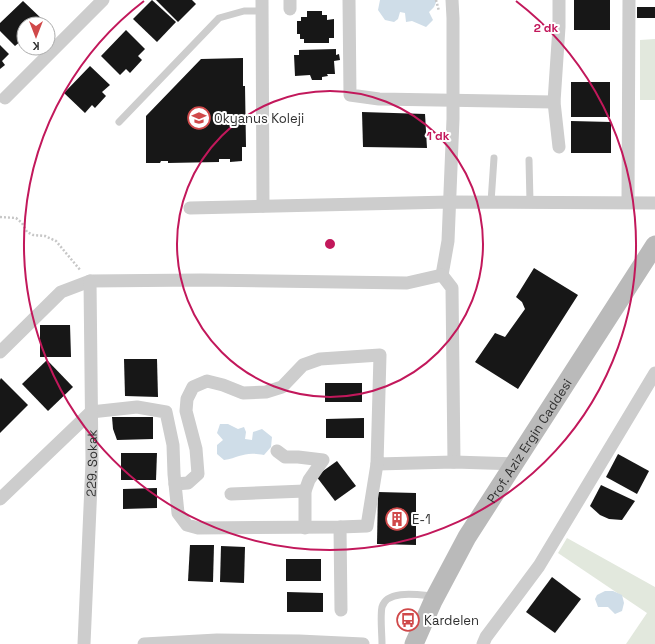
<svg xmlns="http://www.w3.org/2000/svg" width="655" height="644" font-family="'Space Grotesk',sans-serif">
<rect width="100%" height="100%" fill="#fff"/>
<g fill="#e2e8dd">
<path d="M655 39V100H640V40Z"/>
<path d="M567 538 655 587V644H626L647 613 558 553Z"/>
</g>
<g fill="#cfdde8">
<path d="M380 0H437L434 7 429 12 433 20 426 27 412 21 406 22 405 13 400 12 398 19 394 22 385 20 378 10Z"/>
<path d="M220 424H228L238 429 244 427 246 432 245 439 252 440 253 432 262 429 272 437 271 447 264 455C244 451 241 457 224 460L217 454V445L223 440 217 433Z"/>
<path d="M605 591H613L622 595 624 603 622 611 615 614 608 607H598L595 599 597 595Z"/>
</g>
<g fill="#171717">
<path d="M152 0 176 22 157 42 133 19Z"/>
<path d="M156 0H192L196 4 178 22Z"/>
<rect x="574" y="0" width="36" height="30"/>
<path d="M23 1 43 20 39 24H24V43L22 40 15 46 0 31V23Z"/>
<rect x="637" y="7" width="18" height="11"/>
<path d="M307 11H322V15H327V20L334 19V38H329V43H304V39H300V34H297V21H301V17H307Z"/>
<path d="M126 30 145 49 138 56 142 60 130 73 126 69 120 75 101 56Z"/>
<path d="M0 45 9 54 2 61 5 65 0 69Z"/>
<path d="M336 49V55L339 54 340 60 334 61 335 74H327L328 76 322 77V80H312L310 75 295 76 294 55H299V50Z"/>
<path d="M243 58V86H245L246 147H242V161L230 162V159H219V162L168 163V161H161L160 163H146V116L201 59Z"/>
<path d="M90 66 110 85 102 92 106 96 95 108 92 105 85 113 64 93Z"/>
<rect x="571" y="82" width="39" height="35"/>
<path d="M362 112 425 114 427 148 363 147Z"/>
<path d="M571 121 611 122V153H571Z"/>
<path d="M534 268 578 295 518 389 475 362 495 333 505 337 525 309 522 302 516 297Z"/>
<path d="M40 325H70L71 357H40Z"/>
<path d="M124 359H157L158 397 125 396Z"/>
<path d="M47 360 73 387 48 411 22 384Z"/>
<path d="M1 378 28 405 0 433V380Z"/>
<rect x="325" y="383" width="37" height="19"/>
<path d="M112 417H153V439L117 440 113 429Z"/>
<path d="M364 418V438H326V419Z"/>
<path d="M121 453H157L156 480H121Z"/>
<path d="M618 454 649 471 637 494 606 477Z"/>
<path d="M337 461 356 486 335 501 316 476Z"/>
<path d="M601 485 635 501 622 520 609 519 600 515 590 506Z"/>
<path d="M157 488V508L123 509V489Z"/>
<path d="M378 492 416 493V545L377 544Z"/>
<path d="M190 545H214L213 582 188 581Z"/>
<path d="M221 546 245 547 244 583 220 582Z"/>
<rect x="286" y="559" width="35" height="22"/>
<path d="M552 577 581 599 555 633 526 612Z"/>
<path d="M287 592 323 593V612H287Z"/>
</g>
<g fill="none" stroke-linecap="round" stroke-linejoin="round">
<g stroke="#c7c7c7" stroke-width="2.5" stroke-dasharray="2 2" stroke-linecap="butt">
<path d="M436 0 439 11"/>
<path d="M0 217 16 218 22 223 27 232 33 235 45 236 56 241 81 271"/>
</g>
<g stroke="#cdcdcd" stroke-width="7">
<path d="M119 122 219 18 244 11H262"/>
<path d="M529 160 530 202"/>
<path d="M491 202 494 158"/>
<path d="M382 644C382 633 380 617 382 607 387 589 420 595 433 596"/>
</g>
<g stroke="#cdcdcd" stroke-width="13">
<path d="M262 0 263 206"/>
<path d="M290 0V9"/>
<path d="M349 0 350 95 379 99 554 102"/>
<path d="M452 0 453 18V119L448 241 442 275 452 288 454 462"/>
<path d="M559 0V27L554 102 559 147"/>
<path d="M5 98 103 0"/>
<path d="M628 202 629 0"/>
<path d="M190 208 450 202 655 203"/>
<path d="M0 352 61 292 90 281 201 280 407 283 442 275"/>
<path d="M277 451 285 457H298L323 460 309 480 305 491V528"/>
<path d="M175 484 188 483 198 474 196 449 186 411 187 399 193 387 207 381 223 385 243 393 266 392 282 387 303 365 320 359 380 355 377 464 454 462 514 464"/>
<path d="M231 494 305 491"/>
<path d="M0 499 91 412 137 407 166 412 173 445 174 474 178 513 187 525 198 528 340 527 367 526 377 464"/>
<path d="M340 527 341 610"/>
<path id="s1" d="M84 644 92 462 90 281"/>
<path d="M144 644 217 640 299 641 363 644"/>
<path d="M483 644 486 637 539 566 655 373"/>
</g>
<path stroke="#bababa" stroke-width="19" id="s2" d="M414 644 433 601 467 537 655 245"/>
</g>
<g fill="none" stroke="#c2185b" stroke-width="2">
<circle cx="330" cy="244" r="153"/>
<path d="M516 1A306 306 0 1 1 144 1"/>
</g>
<defs>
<g id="school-ring" transform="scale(1.15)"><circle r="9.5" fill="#fff" stroke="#d0494a" stroke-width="1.5"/><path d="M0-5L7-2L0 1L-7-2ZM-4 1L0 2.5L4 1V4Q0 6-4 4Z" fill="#d0494a"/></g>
<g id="building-ring" transform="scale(1.15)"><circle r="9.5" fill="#fff" stroke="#d0494a" stroke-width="1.5"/><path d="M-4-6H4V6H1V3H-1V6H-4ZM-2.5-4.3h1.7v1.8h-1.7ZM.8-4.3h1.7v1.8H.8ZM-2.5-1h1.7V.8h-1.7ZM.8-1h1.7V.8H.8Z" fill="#d0494a"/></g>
<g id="bus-ring" transform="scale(1.15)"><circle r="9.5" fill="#fff" stroke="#d0494a" stroke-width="1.5"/><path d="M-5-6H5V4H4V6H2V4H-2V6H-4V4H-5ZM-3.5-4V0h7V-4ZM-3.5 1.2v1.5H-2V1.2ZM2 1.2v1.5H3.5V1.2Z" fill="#d0494a"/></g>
</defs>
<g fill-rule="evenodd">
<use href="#school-ring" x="199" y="118"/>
<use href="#building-ring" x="397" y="519"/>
<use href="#bus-ring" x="408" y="620"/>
</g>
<g text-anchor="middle" stroke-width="4" stroke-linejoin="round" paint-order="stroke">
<g font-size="13" fill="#303030" stroke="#fff" text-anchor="start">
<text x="214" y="123">Okyanus Koleji</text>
<text x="412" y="524">E-1</text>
<text x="424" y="625">Kardelen</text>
</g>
<g font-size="13" fill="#303030" stroke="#fff">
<text dy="5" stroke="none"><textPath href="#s2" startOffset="234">Prof. Aziz Ergin Caddesi</textPath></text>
<text dy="5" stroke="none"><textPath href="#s1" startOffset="181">229. Sokak</textPath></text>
</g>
</g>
<circle cx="330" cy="244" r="6" fill="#c2185b" stroke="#fff" stroke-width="2"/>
<g font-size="12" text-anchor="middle" font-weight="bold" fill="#c2185b" stroke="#fff" stroke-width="4" stroke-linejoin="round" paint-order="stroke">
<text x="546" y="32">2 dk</text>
<text x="438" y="140">1 dk</text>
</g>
<g transform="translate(36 36) rotate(180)"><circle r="19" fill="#ffffff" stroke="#acacac"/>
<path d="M0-3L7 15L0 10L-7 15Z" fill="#d0494a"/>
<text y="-6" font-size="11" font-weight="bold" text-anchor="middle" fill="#303030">K</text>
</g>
</svg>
